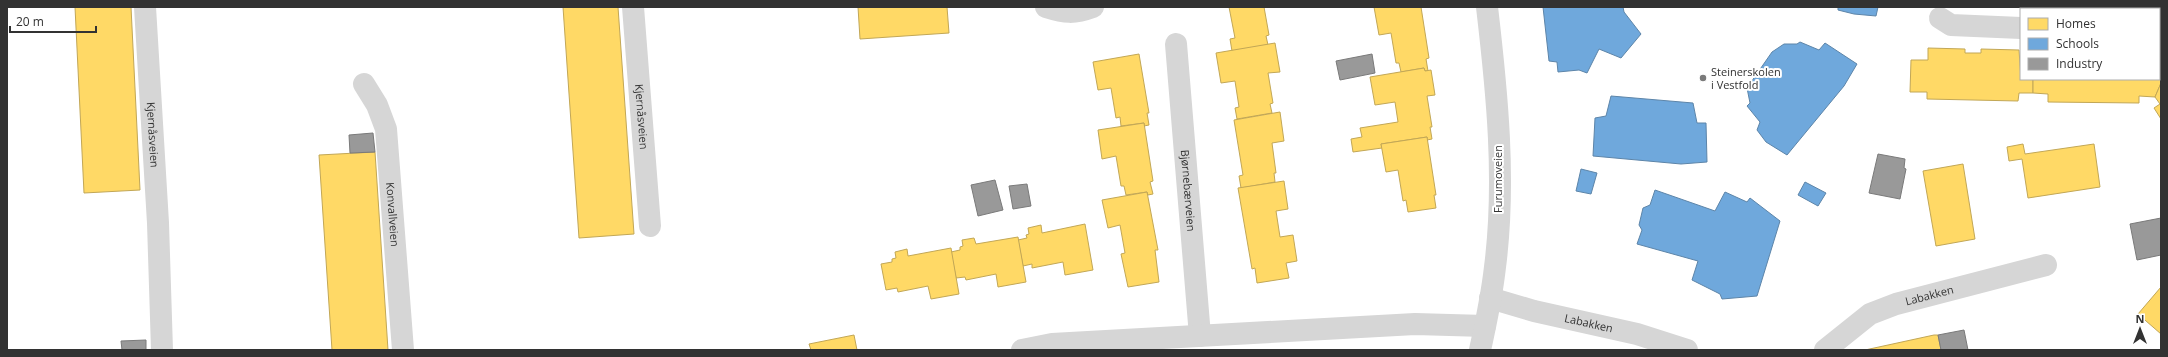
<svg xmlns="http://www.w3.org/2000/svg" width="2168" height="357" font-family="'Open Sans',sans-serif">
<rect width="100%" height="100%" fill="#fff"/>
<g fill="#ffd966" stroke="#c2a756">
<path d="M75 7H131L140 190 84 193Z"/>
<path d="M563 7H618L634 234 579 238Z"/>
<path d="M858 7H947L949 33 860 39Z"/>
<path d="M1229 7H1264L1269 35 1266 36 1268 45 1232 51 1230 39 1235 38Z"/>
<path d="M1374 7H1421L1429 58 1426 59 1428 71H1425L1424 68 1401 72 1399 63H1396L1391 33 1379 35Z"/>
<path d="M1275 43 1280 72 1268 73 1273 103 1270 104 1272 113 1237 119 1235 108 1239 107 1235 81 1221 83 1216 53Z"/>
<path d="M1928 48 1965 49V53H1981V49L2019 50 2021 79H2033V93H2019L2018 101 1927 99V92H1910L1911 60H1928Z"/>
<path d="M1139 54 1149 113H1147L1149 125 1144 126V123L1121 126 1120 117 1116 118 1111 88 1098 90 1093 62Z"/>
<path d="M2159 63H2161V83L2155 97 2139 96V103L2048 102V94L2033 93V79H2159Z"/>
<path d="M1424 68 1425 71 1431 70 1435 95 1427 96 1432 127H1430L1432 139 1427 140V137L1381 144 1382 148 1353 152 1351 139 1362 137 1360 128 1398 122 1395 102 1375 105 1370 77Z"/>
<path d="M2161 83V119L2154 108 2160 104 2155 97Z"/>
<path d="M1280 112 1284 141 1272 143 1276 173H1274L1275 182 1241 188 1239 176 1243 175 1234 120Z"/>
<path d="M1144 123 1153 181 1150 182 1153 194 1148 195 1147 192 1126 195 1124 186H1121L1116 156 1102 159 1098 130Z"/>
<path d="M1427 137 1436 195H1434L1436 208 1408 212 1406 200 1403 201 1398 170 1386 172 1381 144Z"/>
<path d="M2023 144 2025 154 2094 144 2100 187 2028 198 2022 159 2009 161 2007 147Z"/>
<path d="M375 152 388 350H332L319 155Z"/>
<path d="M1963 164 1975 239 1936 246 1923 171Z"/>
<path d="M1284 181 1288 209 1276 211 1280 237 1293 235 1297 261 1286 263 1289 278 1257 283 1255 268 1252 269 1238 188Z"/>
<path d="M1147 192 1158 250H1155L1159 282 1128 287 1121 254 1125 253 1120 225 1108 228 1102 200Z"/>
<path d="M1085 224 1093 270 1065 275 1063 262 1032 268V264L1023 266 1018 240 1027 238 1026 235 1029 234 1028 228 1041 225 1042 233Z"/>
<path d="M1018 237 1026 282 998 287 996 274 966 280 965 277 956 278 951 252 960 250V247L963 246 962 240 974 238 976 244Z"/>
<path d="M951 248 959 294 931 299 928 286 898 292 897 288 886 290 881 264 892 262V259L896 258 895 252 907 249 908 256Z"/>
<path d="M2161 287V334L2138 314Z"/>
<path d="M854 335 857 350H811L809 344Z"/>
<path d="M1934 335H1938L1941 350H1865Z"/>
</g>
<g fill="#6fa8dc" stroke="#5d85a9">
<path d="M1543 7H1623L1624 12 1641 34 1621 58 1599 49 1587 73 1579 70 1558 72 1557 62 1549 61Z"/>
<path d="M1838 7H1878L1876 16 1854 14 1838 10Z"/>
<path d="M1800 42 1819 50 1825 43 1857 64 1844 86 1787 155 1766 142 1757 130 1760 122 1747 106 1750 103 1747 88 1772 52 1784 44H1797Z"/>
<path d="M1611 96 1693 103 1697 123H1706L1707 162 1681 164 1593 156 1595 118 1606 116Z"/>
<path d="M1581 169 1597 173 1591 194 1576 191Z"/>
<path d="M1805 182 1826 193 1818 206 1798 195Z"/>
<path d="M1655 190 1715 211 1725 192 1747 202 1750 198 1780 221 1757 296 1722 299 1720 294 1692 280 1698 261 1637 244 1642 230 1639 225 1643 208 1650 205Z"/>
</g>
<g fill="#999" stroke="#7a7a7a">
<path d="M1372 54 1375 73 1340 80 1336 61Z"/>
<path d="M373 133 375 152 350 153 349 135Z"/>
<path d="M1878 154 1905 159 1904 168 1906 169 1900 199 1869 193Z"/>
<path d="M995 180 1003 210 978 216 971 185Z"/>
<path d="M1027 184 1031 206 1013 209 1009 186Z"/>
<path d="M2161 218V255L2137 260 2130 224Z"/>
<path d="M1964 330 1968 350H1941L1938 335Z"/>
<path d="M146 340V350H122L121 341Z"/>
</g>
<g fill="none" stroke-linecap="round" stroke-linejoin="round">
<g stroke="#d6d6d6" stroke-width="22">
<path id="s1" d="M145 7 158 223 162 350"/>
<path id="s2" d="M633 7 650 226"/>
<path d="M1046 7C1065 13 1074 14 1093 7"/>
<path d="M1940 18 1951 25 2021 28"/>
<path d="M2159 29H2161"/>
<path id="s3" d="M1176 44 1200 336"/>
<path id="s4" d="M364 84 377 105 386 129 403 350"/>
<path id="s5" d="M1490 298 1534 311 1637 334 1687 350"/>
<path d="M1022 350 1052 344 1415 324 1485 326"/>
<path d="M1480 350C1486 323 1492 294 1495 267 1506 181 1497 92 1487 7"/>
<path id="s6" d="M1825 350 1870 314 1896 304 2046 265"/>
</g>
</g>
<circle fill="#7a7a7a" stroke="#fff" stroke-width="1.5" cx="1703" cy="78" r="4"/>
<g text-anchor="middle" stroke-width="4" stroke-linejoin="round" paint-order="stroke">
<g font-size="11" fill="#323232" stroke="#fff" text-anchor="start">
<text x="1711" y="76">Steinerskolen<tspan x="1711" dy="13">i Vestfold</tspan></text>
</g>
<g font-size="11" fill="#323232" stroke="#fff">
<text dy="4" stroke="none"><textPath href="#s2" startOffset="110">Kjernåsveien</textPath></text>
<text dy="4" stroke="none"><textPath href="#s1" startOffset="128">Kjernåsveien</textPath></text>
<text transform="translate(1498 179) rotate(-90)" y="4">Furumoveien</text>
<text dy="4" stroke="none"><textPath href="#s3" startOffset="147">Bjørnebærveien</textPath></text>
<text dy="4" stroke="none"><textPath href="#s4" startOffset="136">Konvallveien</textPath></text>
<text dy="4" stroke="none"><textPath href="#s6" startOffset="120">Labakken</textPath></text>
<text dy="4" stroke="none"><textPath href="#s5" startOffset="102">Labakken</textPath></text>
</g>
</g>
<rect width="2168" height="357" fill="none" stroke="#323232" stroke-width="16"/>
<rect x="2020" y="8" width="140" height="72" fill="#ffffff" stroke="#adadad"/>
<rect x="2028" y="18" width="20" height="12" fill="#ffd966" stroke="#adadad"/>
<text x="2056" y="28" font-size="12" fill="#323232">Homes</text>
<rect x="2028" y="38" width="20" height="12" fill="#6fa8dc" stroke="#adadad"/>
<text x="2056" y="48" font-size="12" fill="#323232">Schools</text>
<rect x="2028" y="58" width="20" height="12" fill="#999999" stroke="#adadad"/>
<text x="2056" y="68" font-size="12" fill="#323232">Industry</text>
<g transform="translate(2140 329)" stroke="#ffffff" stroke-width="3" paint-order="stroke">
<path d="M0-3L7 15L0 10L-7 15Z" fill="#323232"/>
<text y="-6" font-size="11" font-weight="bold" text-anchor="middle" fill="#323232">N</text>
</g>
<path d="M10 26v6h86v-6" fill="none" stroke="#323232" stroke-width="2"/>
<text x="16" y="26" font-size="12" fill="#323232" stroke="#ffffff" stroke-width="3" paint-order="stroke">20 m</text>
</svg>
